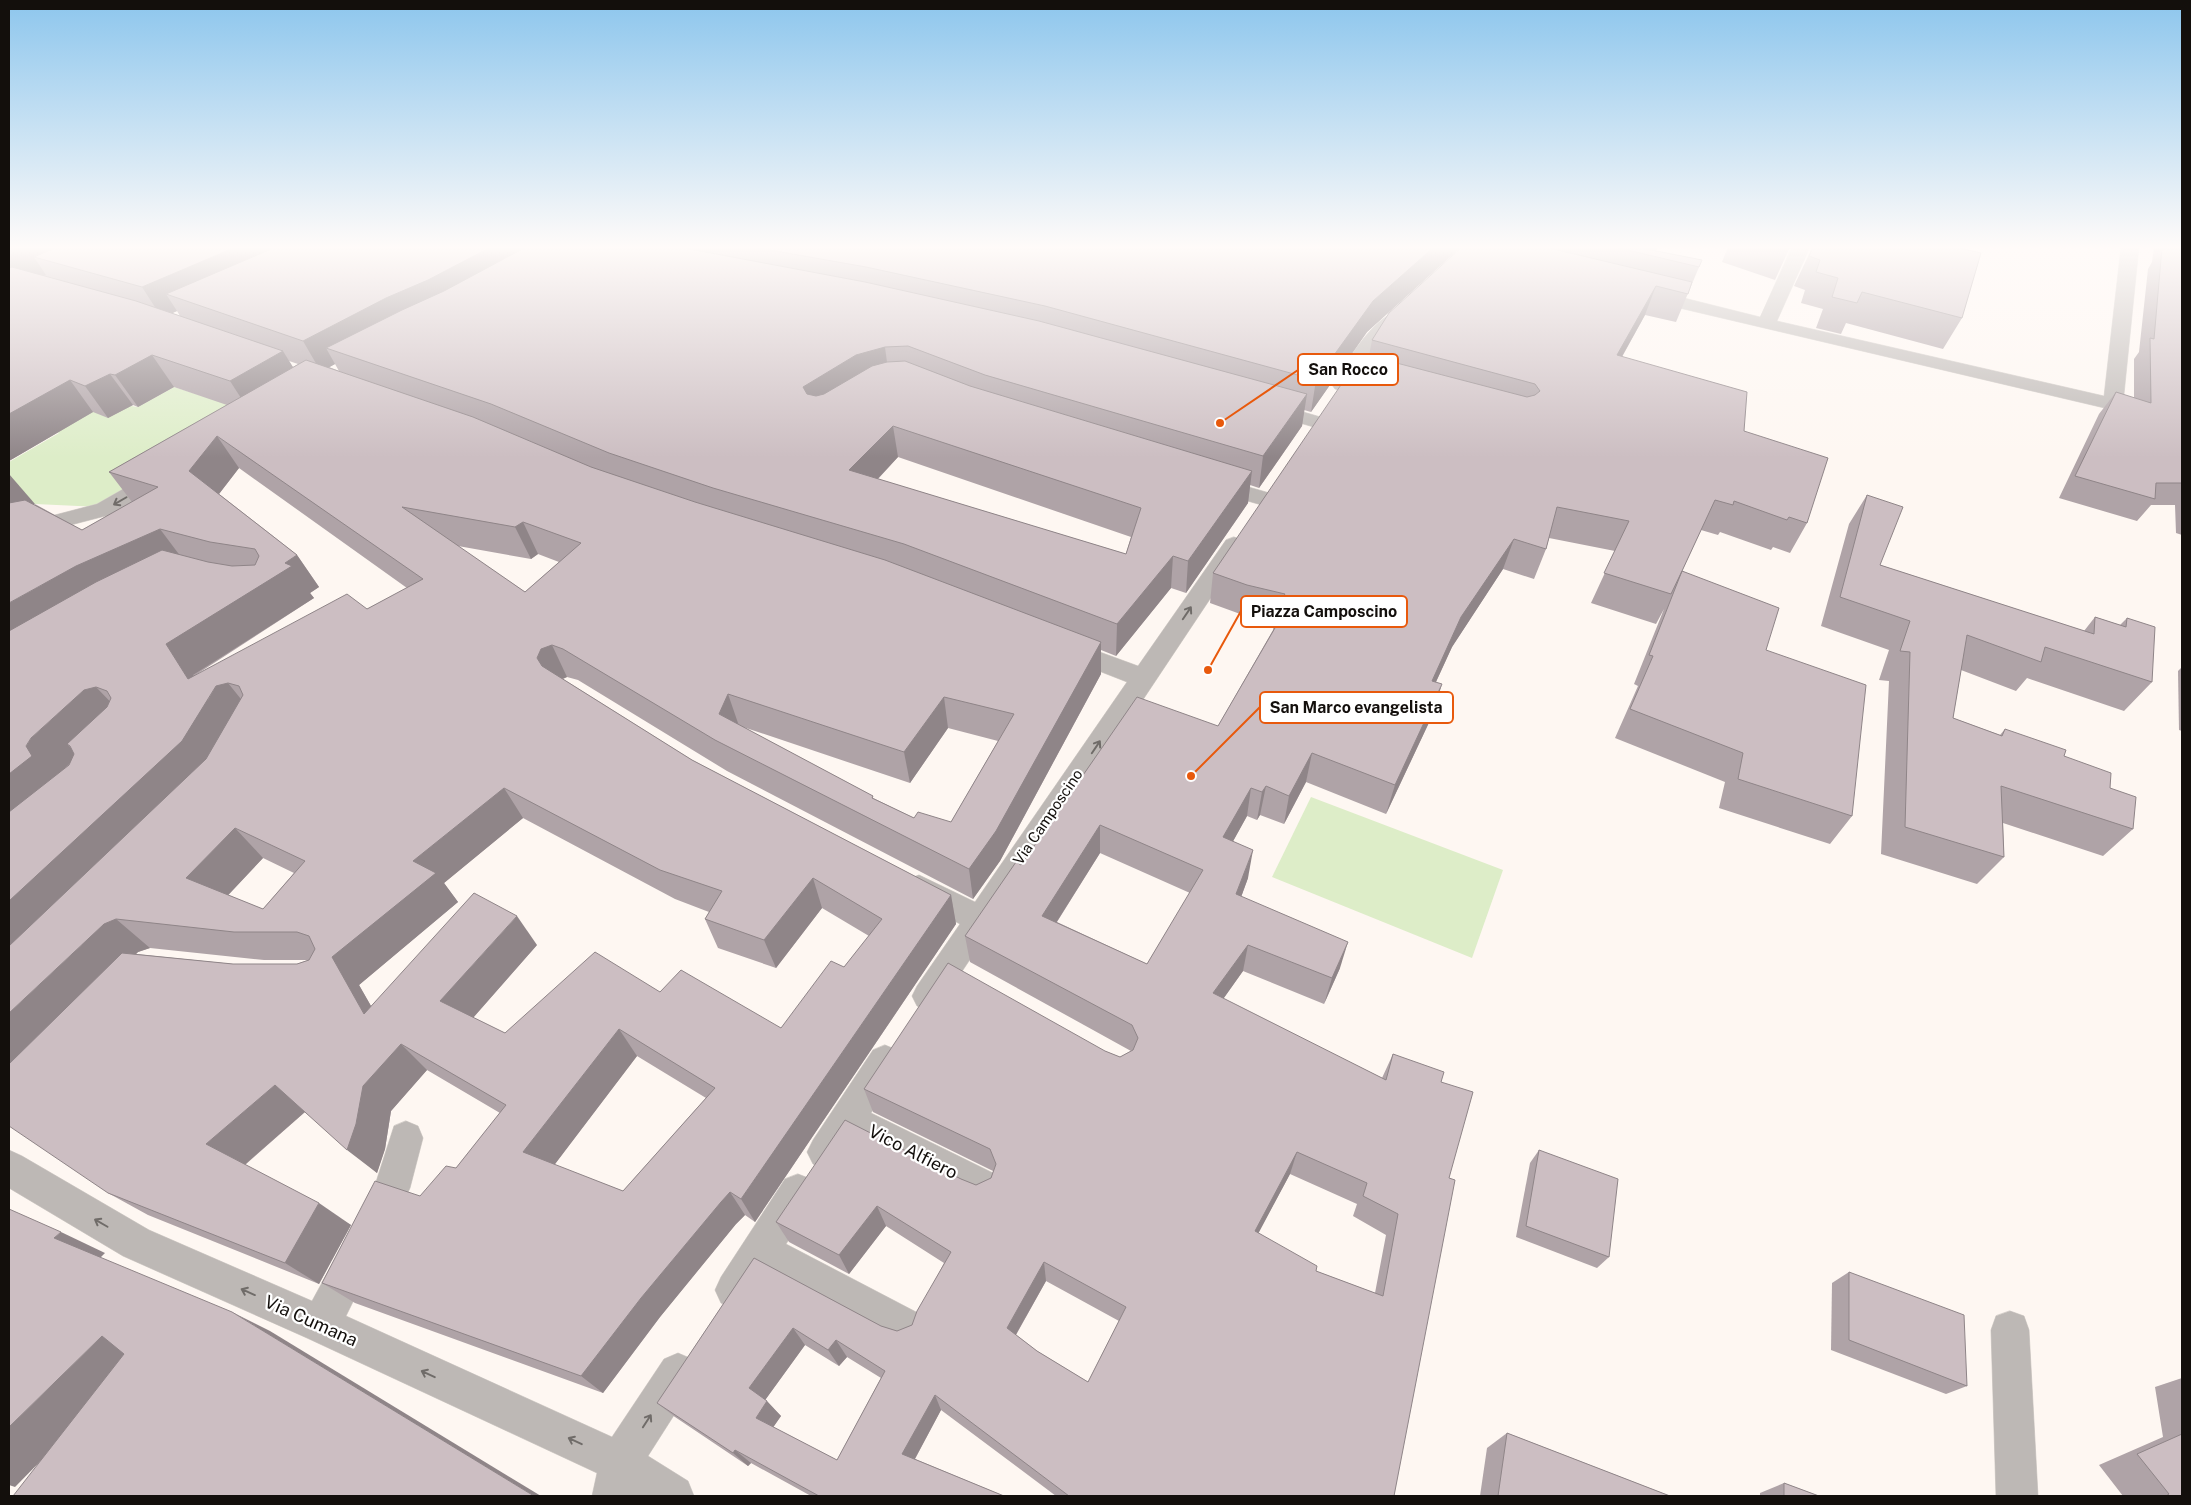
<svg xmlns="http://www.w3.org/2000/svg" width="2191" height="1505" font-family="'Public Sans',sans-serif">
<rect width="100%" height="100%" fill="#fef7f2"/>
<g fill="#ddedc8">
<path d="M174 387 218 401 265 409 100 507 35 504 9 492V462L59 433 51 429 9 388 138 407Z"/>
<path d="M1311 797 1503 870 1472 958 1272 877Z"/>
</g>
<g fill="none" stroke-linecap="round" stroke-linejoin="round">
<g stroke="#d8d2cd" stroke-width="1">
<g id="minor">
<path d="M1792 247H1810L1777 321 2104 396 2121 247H2139L2123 404 2120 408 2113 410 1641 299 1639 295 1641 291 1648 289 1760 317Z"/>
<path d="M1396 312 1403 314 1406 318 1382 341 1349 389 1342 391 1335 389 1332 385C1346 364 1371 319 1396 312Z"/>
<path d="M1269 402 1324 418 1328 422 1324 426 1317 428 1262 412 1259 408 1262 404Z"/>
<path d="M161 470 169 472 172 477 169 482 113 514 9 541V527L97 504 153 472Z"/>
<path d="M1214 477 1273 494 1276 499 1273 504 1265 506 1206 489 1203 484 1206 479Z"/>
<path d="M1234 537 1242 540 1246 545 939 1006 928 1010 917 1006 912 996 917 986 960 924 908 897 904 888 908 879 919 875 975 902 1127 682 1058 655 1054 649 1058 643 1067 640 1138 666 1226 540Z"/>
<path d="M885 1045 897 1050 902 1061 871 1113 993 1173 998 1186 993 1199 980 1204 967 1199 853 1140 837 1164 825 1169 813 1164 807 1152 813 1140 873 1050Z"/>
<path d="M406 1121 418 1126 423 1138 410 1188 388 1234 375 1239 362 1234 357 1221 376 1182 394 1126Z"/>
<path d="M9 1150 22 1156 149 1230 312 1301 342 1246 355 1240 368 1246 374 1259 346 1316 612 1437 664 1359 678 1353 692 1359 698 1373 692 1387 648 1456 688 1481 694 1496H592L597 1473 307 1338 123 1256 9 1188Z"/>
<path d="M798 1174 811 1179 816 1192 811 1205 786 1244 918 1313 923 1327 918 1341 904 1346 890 1341 766 1274 747 1303 734 1309 721 1303 715 1290 721 1277 785 1179Z"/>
<path d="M2010 1311 2024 1316 2029 1330 2038 1496H1996L1991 1330 1996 1316Z"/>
</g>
</g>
<use href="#minor" fill="#bdb8b5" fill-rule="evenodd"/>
</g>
<g fill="#afa3a7" fill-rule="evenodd">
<path d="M9 247H1461L1367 332 1311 412 1304 410 1302 426 1259 488 1250 485 1248 503 1186 593 1171 588 1116 656 1101 650V674L1000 861 973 899 727 771 578 680 567 677 563 679 692 760 951 895 956 924 755 1222 745 1215 736 1224 660 1317 603 1393 355 1303 322 1283 420 1196 456 1168 500 1113 427 1070 391 1111 385 1149 377 1173 305 1112 245 1165 351 1225 319 1284 148 1215 108 1193 35 504 82 530 132 502 109 472 227 405 174 387 138 407 133 405 108 418 93 412 9 461ZM177 311 180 316 172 313ZM289 361 298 364 293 367ZM335 364 339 371 329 367ZM898 457 1131 537 1126 554 878 479ZM239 468 407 588 367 609 194 676 314 598 310 593 319 587 297 555 219 494ZM458 546 531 559 538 554 559 562 525 592ZM743 727 910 783 948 728 998 741 951 822 914 818 873 798V796ZM523 818 675 899 709 912 705 919 718 948 776 968 822 908 869 936 844 967 781 1028 660 992 505 1033 473 1018 537 945 371 1006 359 985 458 902 444 883ZM263 858 294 873 263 909 228 895ZM150 948 264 960H308L297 964H233L136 954 138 952ZM637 1056 706 1098 623 1191 554 1165Z"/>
<path d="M1462 247H1659L1656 251 1702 260 1676 322 1645 315 1622 357 1744 431 1807 523 1790 553 1773 547 1771 550 1720 532 1718 535 1701 530 1682 571 1766 650 1852 816 1830 844 1719 808 1725 782 1615 738 1638 686 1634 684 1664 609 1656 624 1591 603 1615 551 1549 538 1546 549 1534 579 1503 569 1452 647 1436 682 1433 714 1386 814 1306 782 1284 824 1260 815 1257 820 1247 816 1233 841 1248 878 1241 897 1340 968 1324 1004 1243 971 1223 999 1382 1078 1393 1054 1441 1082 1449 1178 1394 1496H1056L941 1410 915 1459 1004 1496H811L751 1463 748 1466 675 1417 657 1403 754 1258 881 1326 897 1331 912 1325 944 1263 886 1226 849 1274 789 1242 776 1222 961 1179 976 1185 991 1178 993 1171 873 1112 864 1089 1105 1051 1120 1057 1131 1051 970 962 965 936 1021 865 1218 726 1273 630 1274 622 1243 615 1210 603 1213 573 1369 356 1372 340ZM1100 853 1190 893 1147 964 1057 922ZM1290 1174 1357 1204 1353 1216 1386 1235 1375 1293 1316 1271 1258 1233ZM1046 1281 1119 1321 1088 1382 1037 1351 1016 1335ZM805 1345 839 1366 847 1357 881 1378 837 1460 773 1427 781 1416 765 1400Z"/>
<path d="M1728 247H1790L1775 280 1722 262Z"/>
<path d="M1811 247H1956L1962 318 1943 349 1846 323 1841 334 1816 328 1823 309 1801 303 1805 290 1794 286 1812 248Z"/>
<path d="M2154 247H2182V535L2176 533 2175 505H2151L2137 521 2059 498 2099 414 2116 392 2134 398V359L2139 352 2148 269 2152 262Z"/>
<path d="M1867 495 1880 565 2084 631 2095 617 2120 625 2127 618 2152 682 2124 711 2027 678 2016 691 1961 670 1953 718 2000 735 2005 729 2064 756 2110 788 2133 829 2103 856 2003 823 2004 857 1977 884 1881 854 1889 681 1879 680 1889 650 1821 626 1849 524Z"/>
<path d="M2182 667V731L2179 730 2178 671Z"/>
<path d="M1539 1150 1609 1257 1597 1268 1516 1237 1530 1163Z"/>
<path d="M1849 1272 1967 1386 1946 1394 1831 1350 1832 1283Z"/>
<path d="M2182 1378V1496H2123L2099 1465 2163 1437 2155 1387Z"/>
<path d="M1507 1433 1670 1496H1480L1487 1448Z"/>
<path d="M1784 1483 1819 1496H1760V1493Z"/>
</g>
<g fill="#8f8588">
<path d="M19 247H106L34 257 46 275 9 292V251Z"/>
<path d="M236 247H322L166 294 177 311 162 318 142 287Z"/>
<path d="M491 247H558L326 348 335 364 321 372 303 341 386 298Z"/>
<path d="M1434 247H1461L1367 332 1311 412 1316 380 1373 301Z"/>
<path d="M1642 247H1659L1651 255 1641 248Z"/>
<path d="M1656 286 1645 315 1606 385 1617 355Z"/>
<path d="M885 347 889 378 810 419 803 387 856 355Z"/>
<path d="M283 351 302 382 250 412 230 381Z"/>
<path d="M152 355 174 387 138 407 115 375Z"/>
<path d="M110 374 133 405 108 418 85 386Z"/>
<path d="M70 380 93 412 9 461V414Z"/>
<path d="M1307 394 1302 426 1259 488 1263 456Z"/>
<path d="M893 426 898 457 856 502 849 470Z"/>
<path d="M217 436 239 468 212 503 189 471Z"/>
<path d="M1252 471 1248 503 1186 593 1188 561Z"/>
<path d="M9 474 35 504 9 526Z"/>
<path d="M523 522 538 554 531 559 515 527Z"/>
<path d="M160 529 184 561 9 652V603L76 566Z"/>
<path d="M1514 539 1503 569 1452 647 1423 710 1432 681 1461 617Z"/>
<path d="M297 555 319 587 310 593 314 598 193 675 208 700 216 686 228 683 253 714 211 772 9 966V901L188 679 166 644Z"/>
<path d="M1173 556 1171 588 1116 656 1117 624Z"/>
<path d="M1101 642V674L1000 861 973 899 969 869Z"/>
<path d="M552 645 567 677 557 681 553 690 537 658 541 649Z"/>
<path d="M1442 684 1433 714 1386 814 1395 785Z"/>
<path d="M96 687 126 718 70 746 67 744 78 755 64 769 9 832V774L31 738 84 690Z"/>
<path d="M728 694 739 726 719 714Z"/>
<path d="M944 697 948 728 910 783 904 752Z"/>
<path d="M1312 753 1306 782 1284 824 1289 796Z"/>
<path d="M1266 786 1260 815 1257 820 1262 792Z"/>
<path d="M504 788 523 818 444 883 458 902 359 985 391 1041 364 1014 332 957 413 861Z"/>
<path d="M1251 788 1247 816 1220 865 1223 837Z"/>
<path d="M1100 825V853L1044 942 1042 916Z"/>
<path d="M235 828 263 858 217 907 186 878Z"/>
<path d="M1253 850 1248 878 1232 922 1236 894Z"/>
<path d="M813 878 822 908 776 968 764 940Z"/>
<path d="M951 895 956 924 755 1222 741 1199Z"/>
<path d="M517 916 537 945 464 1028 440 1001Z"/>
<path d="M116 919 150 948 138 952 9 1079V1013L104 924Z"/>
<path d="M1348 942 1340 968 1324 1004 1332 978Z"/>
<path d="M1248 945 1243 971 1209 1019 1213 993Z"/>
<path d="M619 1029 637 1056 546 1176 523 1152Z"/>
<path d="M401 1044 427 1070 391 1111 385 1149 377 1173 347 1150 363 1086Z"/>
<path d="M275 1085 306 1111 241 1168 206 1144Z"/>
<path d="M1297 1152 1290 1174 1249 1251 1255 1231Z"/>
<path d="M730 1192 745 1215 736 1224 660 1317 603 1393 581 1376 641 1298 721 1202Z"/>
<path d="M319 1203 351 1225 319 1284 285 1263Z"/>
<path d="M877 1206 886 1226 849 1274 839 1255Z"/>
<path d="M61 1232 105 1253 98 1260 54 1238Z"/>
<path d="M1044 1262 1046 1281 1010 1345 1007 1328Z"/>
<path d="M232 1312 270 1331 541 1496H534Z"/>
<path d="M793 1328 805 1345 763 1403 749 1388Z"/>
<path d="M102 1336 146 1354 15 1487 9 1485V1427Z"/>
<path d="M836 1340 847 1357 839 1366 828 1350Z"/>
<path d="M935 1395 941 1410 911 1466 902 1454Z"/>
<path d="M767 1401 781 1416 770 1432 756 1418Z"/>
<path d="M735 1450 751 1463 748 1466 733 1453Z"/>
</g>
<g fill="#ccbec2" stroke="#8f8588" fill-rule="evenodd">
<path d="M9 247H19L9 251Z"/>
<path d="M57 247H236L142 287 34 257Z"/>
<path d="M276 247H491L428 280 386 298 303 341 166 294Z"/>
<path d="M526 247H680L695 250 865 282 1039 321 1307 394 1263 456 985 375 908 346 885 347 856 355 803 387 807 394 816 396 824 394 872 366 887 362 905 361 970 386 1252 471 1188 561 1173 556 1117 624 904 544 713 488 609 453 491 404 326 348 402 310 444 291ZM893 426 1141 508 1126 554 849 470Z"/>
<path d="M753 247H1434L1373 301 1316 380 1045 306 866 267Z"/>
<path d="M1462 247H1545L1692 282 1688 294 1656 286 1617 355 1747 392 1744 431 1828 458 1807 523 1789 517 1787 520 1734 501 1733 505 1715 500 1682 571 1779 608 1766 650 1866 685 1852 816 1738 779 1743 753 1630 709 1653 656 1649 655 1682 571 1671 594 1604 573 1629 521 1557 507 1546 549 1514 539 1461 617 1432 681 1442 684 1395 785 1312 753 1289 796 1266 786 1262 792 1251 788 1223 837 1253 850 1236 894 1348 942 1332 978 1248 945 1213 993 1386 1080 1393 1054 1444 1072 1441 1082 1473 1092 1449 1178 1455 1180 1394 1496H1069L935 1395 902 1454 1004 1496H819L735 1450 733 1453 657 1403 754 1258 881 1326 897 1331 912 1325 917 1311 951 1252 877 1206 839 1255 776 1222 845 1120 961 1179 976 1185 991 1178 996 1164 990 1149 864 1089 948 963 1105 1051 1120 1057 1133 1050 1138 1038 1132 1025 965 936 1016 862 1021 865 1137 697 1218 726 1286 609 1277 606 1285 594 1247 585 1213 573 1362 354 1527 397 1535 395 1540 391 1535 384 1372 340 1389 313ZM1100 825 1203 870 1147 964 1042 916ZM1297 1152 1367 1183 1363 1196 1398 1214 1383 1296 1316 1271 1317 1266 1255 1231ZM1044 1262 1126 1307 1088 1382 1037 1351 1007 1328ZM793 1328 828 1350 836 1340 885 1371 837 1460 756 1418 767 1401 749 1388Z"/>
<path d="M1615 247H1642L1641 248 1702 260 1699 267Z"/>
<path d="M1781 247H1790L1789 249Z"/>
<path d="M1813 247H1956L1981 253 1962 318 1862 292 1857 303 1832 297 1838 278 1816 272 1820 260 1809 256Z"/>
<path d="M2166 247H2182V483H2156L2155 499 2075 476 2116 392 2151 403 2150 338 2154 339 2162 248 2166 249Z"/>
<path d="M12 267 136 301 283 351 230 381 152 355 115 375 110 374 85 386 70 380 9 414V268Z"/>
<path d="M306 360 473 417 591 467 695 502 885 560 1101 642 996 831 969 869 715 740 563 649 552 645 541 649 537 658 542 666 692 760 951 895 741 1199 730 1192 721 1202 641 1298 581 1376 322 1283 375 1181 420 1196 446 1166 456 1168 506 1105 401 1044 363 1086 356 1124 347 1150 275 1085 206 1144 319 1203 285 1263 108 1193 9 1126V1064L122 953 233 964H297L309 960 315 949 309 936 297 932H234L116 919 104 924 9 1013V946L206 759 243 695 239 686 228 683 216 686 182 741 9 901V812L69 765 74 754 70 746 67 744 107 707 111 698 107 691 96 687 84 690 31 738 26 746 32 756 9 774V631L96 582 162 550 208 562 232 566 255 565 259 556 255 549 210 542 160 529 76 566 9 603V503L25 500 82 530 158 487 109 472ZM217 436 423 579 367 609 347 594 188 679 166 644 292 566 285 563 297 555 189 471ZM402 507 515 527 523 522 581 543 525 592ZM728 694 904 752 944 697 1014 714 951 822 918 812 914 818 872 798 873 796 719 714ZM504 788 660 870 722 891 705 919 764 940 813 878 882 919 844 967 831 961 781 1028 681 970 660 992 595 952 505 1033 440 1001 517 916 474 893 364 1014 332 957 436 873 413 861ZM235 828 305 861 263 909 186 878ZM619 1029 715 1088 623 1191 523 1152Z"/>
<path d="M1867 495 1903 507 1880 565 2094 634 2095 617 2126 627 2127 618 2155 627 2152 682 2045 647 2041 662 1967 635 1953 718 2002 736 2005 729 2066 750 2064 756 2111 773 2110 788 2136 797 2133 829 2001 786 2004 857 1905 827 1910 652 1900 651 1910 621 1840 597Z"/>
<path d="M1539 1150 1618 1179 1609 1257 1526 1226Z"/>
<path d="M9 1209 61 1232 54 1238 232 1312 534 1496H13L124 1354 102 1336 9 1427Z"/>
<path d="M1849 1272 1964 1315 1967 1386 1849 1340Z"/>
<path d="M1507 1433 1670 1496H1498Z"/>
<path d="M2182 1434V1496H2166L2169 1494 2137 1454Z"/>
<path d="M1784 1483 1819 1496H1784Z"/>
</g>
<defs><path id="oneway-shaft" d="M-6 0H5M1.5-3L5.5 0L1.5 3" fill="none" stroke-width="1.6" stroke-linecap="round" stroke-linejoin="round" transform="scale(1.25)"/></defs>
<g stroke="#706c69">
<use href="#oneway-shaft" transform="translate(120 501) rotate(150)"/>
<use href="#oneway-shaft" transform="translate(1187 613) rotate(-56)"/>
<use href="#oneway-shaft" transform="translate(1096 747) rotate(-56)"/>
<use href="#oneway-shaft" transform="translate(101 1223) rotate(-150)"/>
<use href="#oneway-shaft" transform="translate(248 1292) rotate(-156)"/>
<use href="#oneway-shaft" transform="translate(428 1374) rotate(-155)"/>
<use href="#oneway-shaft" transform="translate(647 1421) rotate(-57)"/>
<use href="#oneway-shaft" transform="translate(575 1441) rotate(-155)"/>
</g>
<linearGradient id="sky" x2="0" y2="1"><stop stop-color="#8dc6ed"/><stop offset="0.54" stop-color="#fffbf9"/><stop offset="1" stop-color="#fffbf9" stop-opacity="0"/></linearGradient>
<rect width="2191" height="458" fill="url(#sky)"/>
<g text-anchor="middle" stroke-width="4.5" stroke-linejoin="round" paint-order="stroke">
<g font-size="15" fill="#130f0c" stroke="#fff">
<text transform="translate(1048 817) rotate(-56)" y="5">Via Camposcino</text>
</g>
<g font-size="18" fill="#130f0c" stroke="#fff">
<text transform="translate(913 1152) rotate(27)" y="6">Vico Alfiero</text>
<text transform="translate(311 1321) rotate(24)" y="6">Via Cumana</text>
</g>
</g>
<path fill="none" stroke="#e8590c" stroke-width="2" d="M1220 423L1298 370M1208 670L1241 611M1191 776L1260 707"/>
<g fill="#e8590c" stroke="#fff" stroke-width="2">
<circle cx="1220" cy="423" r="5"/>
<circle cx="1208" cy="670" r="5"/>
<circle cx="1191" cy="776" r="5"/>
</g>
<g fill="#fff" stroke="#e8590c" stroke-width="2">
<rect x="1298" y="354" width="100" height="31" rx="5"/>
<rect x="1241" y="596" width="166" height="31" rx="5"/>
<rect x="1260" y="692" width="193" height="31" rx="5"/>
</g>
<g font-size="16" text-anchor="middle" font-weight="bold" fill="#130f0c">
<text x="1348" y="375">San Rocco</text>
<text x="1324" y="617">Piazza Camposcino</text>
<text x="1356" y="713">San Marco evangelista</text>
</g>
<rect width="2191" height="1505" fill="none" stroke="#130f0c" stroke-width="20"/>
</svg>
